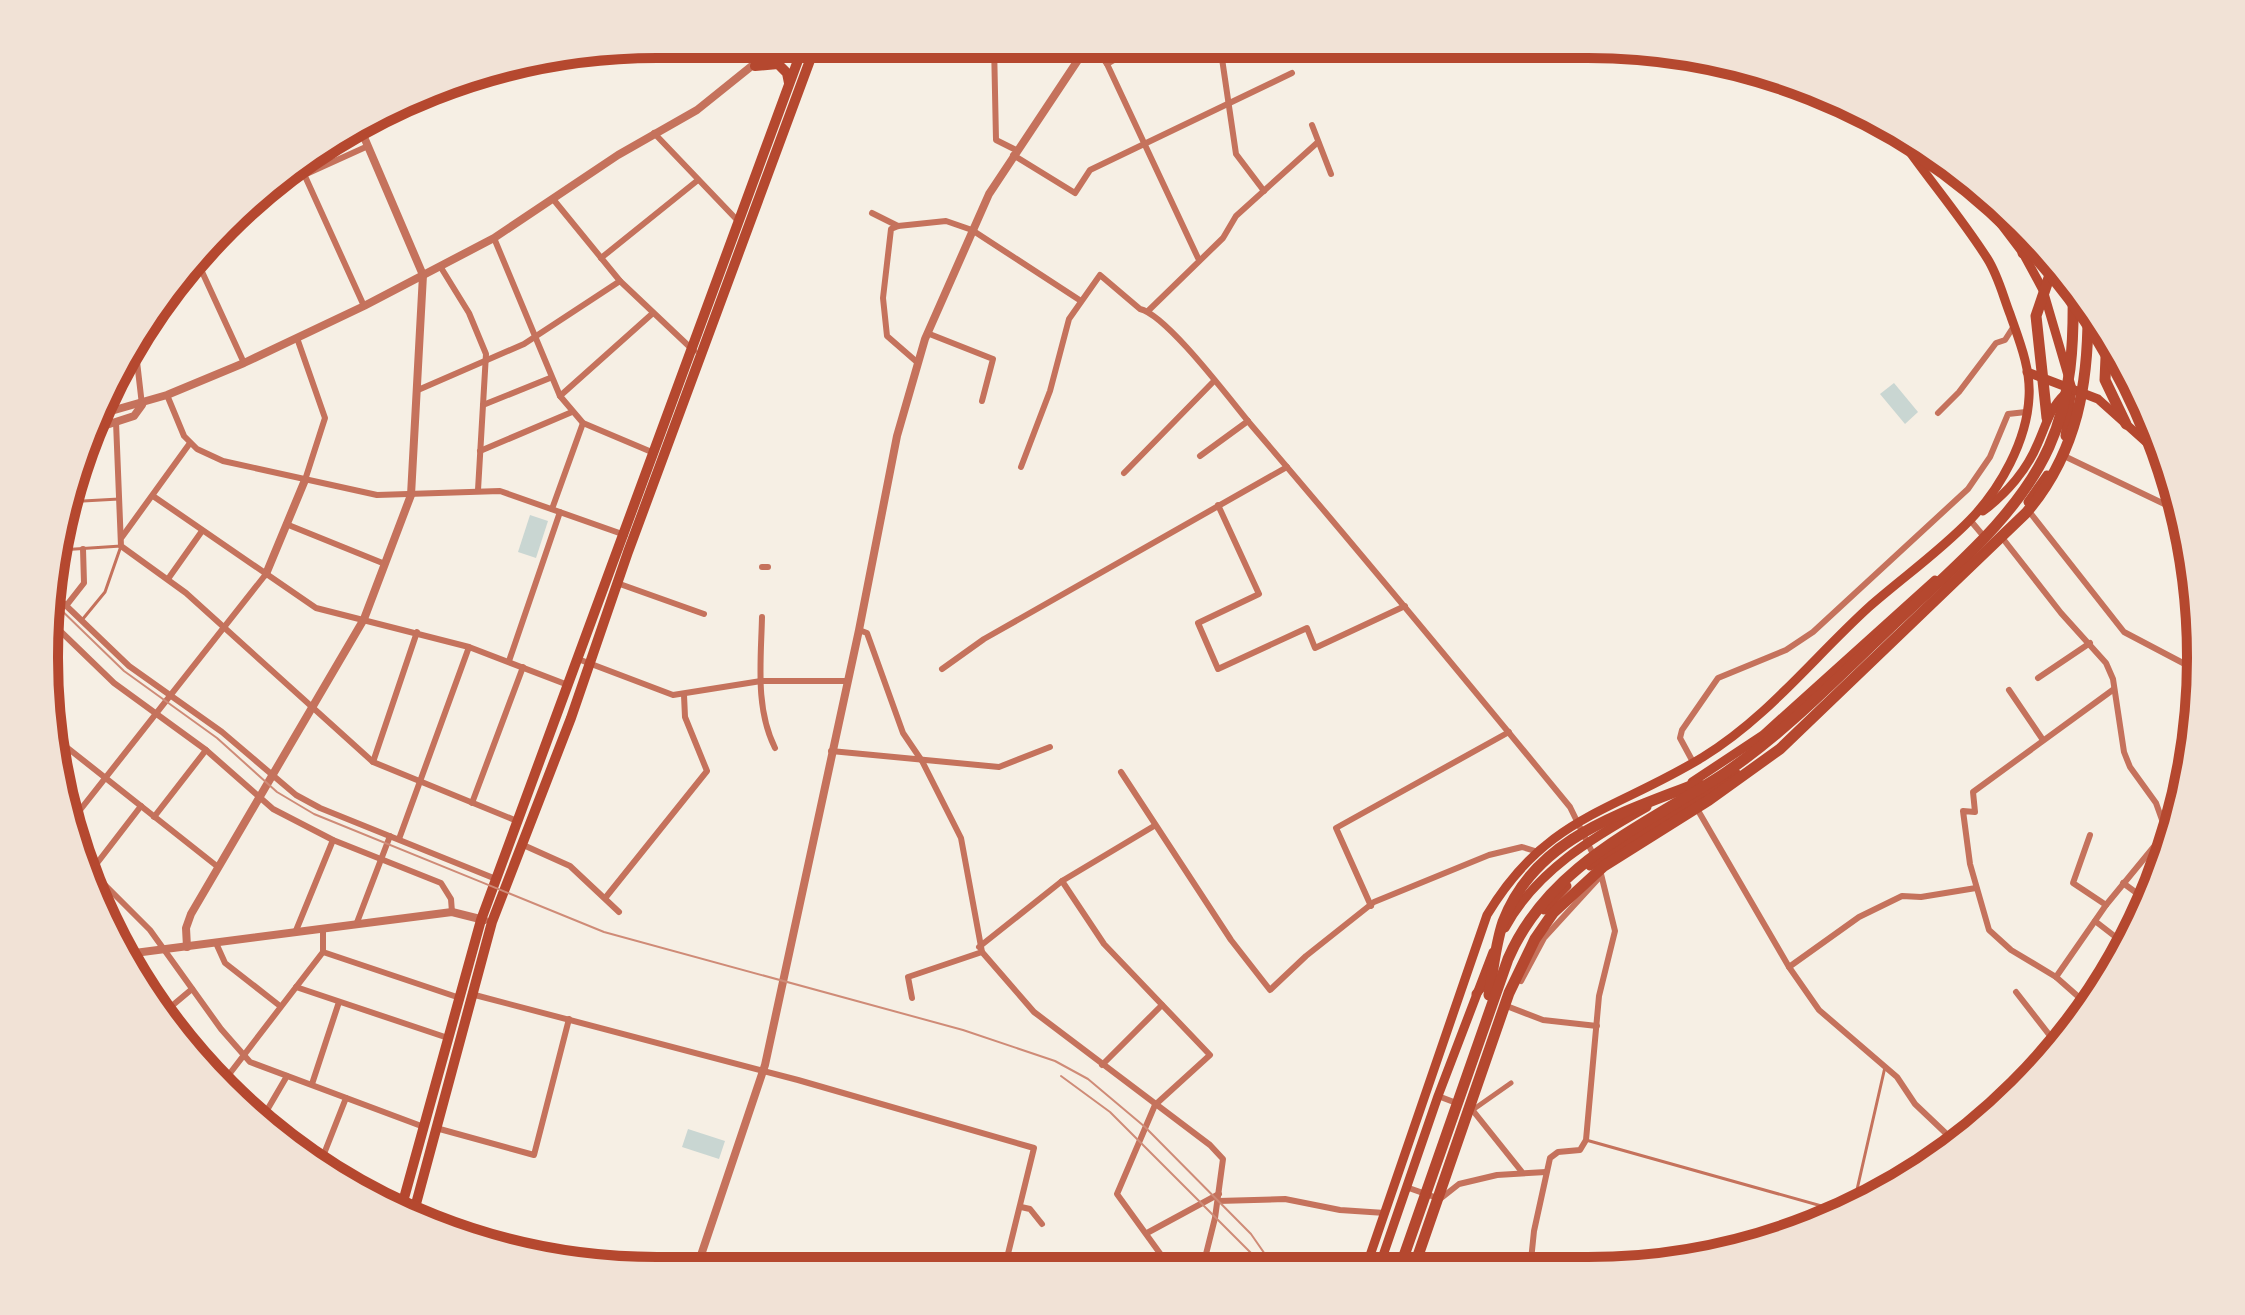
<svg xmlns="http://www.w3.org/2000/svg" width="2245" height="1315" font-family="Karla,sans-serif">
<rect width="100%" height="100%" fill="#f6efe4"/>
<g fill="#c9d6d2">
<path d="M1894 383 1918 412 1905 424 1880 394Z"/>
<path d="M530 515 548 521 536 558 518 552Z"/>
<path d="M688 1129 725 1141 719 1159 682 1147Z"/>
</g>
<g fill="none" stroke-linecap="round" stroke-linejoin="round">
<g stroke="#c5725c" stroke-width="3">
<path d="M65 502 119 499"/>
<path d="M60 550 121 546 105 592 82 620"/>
<path d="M1586 1140 1843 1212"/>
<path d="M1853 1207 1885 1067"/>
</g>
<path stroke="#c5725c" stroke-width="5" d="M1474 1109 1511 1083"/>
<g stroke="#c5725c" stroke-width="6">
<path d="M994 44 996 140 1016 150"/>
<path d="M1093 45 1107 64 1198 258"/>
<path d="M1220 45 1236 154 1264 191"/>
<path d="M1107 64 1141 45"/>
<path d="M1312 125 1331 174"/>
<path d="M654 133 739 222"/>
<path d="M1013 155 1075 193 1090 170 1292 73"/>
<path d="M299 163 364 306"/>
<path d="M304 175 368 146"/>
<path d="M553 199 620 281 694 351"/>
<path d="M872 213 898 226"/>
<path d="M494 238 560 396 583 423 654 453"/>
<path d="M2018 245 2031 235"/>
<path d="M601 258 698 180"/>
<path d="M198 263 244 363"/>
<path d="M440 266 469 313 486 354 478 490"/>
<path d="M1148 311 1223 238 1236 216 1318 142"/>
<path d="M927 333 993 359 982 401"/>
<path d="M297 338 325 418 305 480"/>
<path d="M135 344 142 405"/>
<path d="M918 363 887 336 883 298 891 229 898 226 946 221 972 230 1081 301"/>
<path d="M418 390 524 344 620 281"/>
<path d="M167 395 184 436 197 449 223 461 377 495 500 491 625 535"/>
<path d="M560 396 653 313"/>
<path d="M483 405 550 378"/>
<path d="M1938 413 1959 392 1996 343 2005 340 2014 326"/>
<path d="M116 422 121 546 186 593 373 762 517 821"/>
<path d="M480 451 572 412"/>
<path d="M2062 455 2181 512"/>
<path d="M1200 456 1248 421"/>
<path d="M1021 467 1050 391 1069 319 1100 275 1140 309C1167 315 1231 401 1252 426 1360 552 1465 679 1570 807L1594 856"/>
<path d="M1124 473 1214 381"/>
<path d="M153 496 316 608 469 647 568 685"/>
<path d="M1218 505 1259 594 1198 623 1218 669 1307 628 1315 648 1405 606"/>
<path d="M552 509 583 423"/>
<path d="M2028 510 2124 632 2200 672"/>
<path d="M1970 520 1986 539"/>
<path d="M286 524 385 564"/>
<path d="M2000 535 2061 613 2106 663 2113 679 2124 752 2130 767 2156 803 2170 842"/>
<path d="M122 537 190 443"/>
<path d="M762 567H768"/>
<path d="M168 579 202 531"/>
<path d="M617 583 704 614"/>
<path d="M55 595 129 666 222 732 296 795 320 808 496 879"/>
<path d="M66 606 84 583 83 549"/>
<path d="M762 617C761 661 755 708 775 748"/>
<path d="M53 624 114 683 206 750 273 809 333 840 441 883 451 899 452 912"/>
<path d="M859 630 867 633 903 733 922 761 961 838 982 952 1034 1012 1210 1145 1223 1159 1215 1218 1202 1270"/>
<path d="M578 659 673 695 761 681H847"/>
<path d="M509 661 560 512"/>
<path d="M942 669 984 639 1287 467"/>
<path d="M2038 678 2090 643"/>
<path d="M2009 690 2043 740"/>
<path d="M55 738 218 867"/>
<path d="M831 751 999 767 1050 747"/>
<path d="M373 762 417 632"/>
<path d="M1693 762 1680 738 1682 730 1718 678 1786 650 1813 632 1968 489 1990 457 2008 414 2026 412"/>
<path d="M1121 772 1231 940 1270 990 1306 956 1374 902 1489 855 1522 847 1535 851"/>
<path d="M472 803 523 667"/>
<path d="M1696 807 1789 967 1819 1010 1897 1077 1915 1104 1955 1142"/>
<path d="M154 817 206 750"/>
<path d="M73 819 266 574"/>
<path d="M2090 835 2073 883 2106 905"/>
<path d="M399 839 469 647"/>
<path d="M521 844 570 866 619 912"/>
<path d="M84 864 150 930 221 1029 250 1062 424 1127"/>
<path d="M91 871 141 806"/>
<path d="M1062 881 1104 944 1210 1055 1155 1105 1117 1194 1172 1270"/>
<path d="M2123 883 2149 902"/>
<path d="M606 897 707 771 685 717 684 695"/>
<path d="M1371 906 1336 828 1509 732"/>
<path d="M2095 921 2126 945"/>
<path d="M356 925 390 836"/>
<path d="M295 933 333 840"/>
<path d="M216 943 225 963 280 1006"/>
<path d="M979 947 1062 881 1154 826"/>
<path d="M323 952 460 998"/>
<path d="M1789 967 1859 917 1902 896 1921 897 1976 888"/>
<path d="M2056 977 2106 905 2166 832"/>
<path d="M1521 981 1544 938 1598 879"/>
<path d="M296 987 448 1038"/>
<path d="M2016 992 2058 1046"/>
<path d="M471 994 798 1080 1034 1148 1004 1270"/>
<path d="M912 998 908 977 982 952"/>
<path d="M1504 1005 1543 1020 1597 1026"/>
<path d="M2090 1007 2056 977 2011 950 1989 930 1970 864 1963 811 1975 812 1973 792 2114 689"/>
<path d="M161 1015 192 989"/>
<path d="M1102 1065 1162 1005"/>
<path d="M224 1081 323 952V929"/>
<path d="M312 1084 339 1002"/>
<path d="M1438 1096 1459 1104"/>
<path d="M1470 1107 1522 1172"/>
<path d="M263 1117 287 1076"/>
<path d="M436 1128 534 1155 569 1019"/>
<path d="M318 1169 346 1098"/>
<path d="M1406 1187 1440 1199 1459 1184 1497 1175 1546 1172"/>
<path d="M1218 1201 1285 1199 1340 1210 1385 1213"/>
<path d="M1021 1207 1030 1209 1042 1224"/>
<path d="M1147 1233 1219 1194"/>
<path d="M1530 1270 1534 1231 1550 1158 1558 1152 1580 1150 1586 1140 1599 996 1615 931 1600 870"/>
</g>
<g stroke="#c5725c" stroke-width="8">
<path d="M104 413 167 395 244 363 364 306 494 238 618 155 697 110 779 44"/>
<path d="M97 428 134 416 142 405"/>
<path d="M266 574 305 480"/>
<path d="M187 947 186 928 191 914 364 619 411 495 423 275 361 130"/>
<path d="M127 954 452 912 484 920"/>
<path d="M696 1270 765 1065 859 630 897 436 925 339 989 194 1088 45"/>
</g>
<g stroke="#b5482f" stroke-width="9">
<path d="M1967 179 2023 253 2043 290 2072 389 2065 436"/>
<path d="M2027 372 2098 399 2165 459"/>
<path d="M2028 502 2047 475"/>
<path d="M1983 511C2006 494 2027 470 2038 443 2046 425 2050 408 2065 394"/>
<path d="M1692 782 1763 735 1935 580"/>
<path d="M1590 866 1737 774"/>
<path d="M1544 910 1567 886"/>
<path d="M1505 928C1536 871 1592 838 1647 807"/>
<path d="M1476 994 1492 975"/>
<path d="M1365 1270 1487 915C1546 816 1613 812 1703 757 1768 717 1813 658 1869 607 1902 578 1939 552 1970 520 2000 489 2027 441 2029 397 2031 369 2019 340 2010 314 2003 296 1998 275 1987 258 1959 214 1924 174 1895 131"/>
<path d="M1378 1270 1438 1096 1493 952"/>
</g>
<g stroke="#b5482f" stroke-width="10">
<path d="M755 66 778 64 787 73 789 83"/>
<path d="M401 1209 481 920 804 44"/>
<path d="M413 1215 492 922 571 718 628 552 816 44"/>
</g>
<g stroke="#b5482f" stroke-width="11">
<path d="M2023 253 2043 250"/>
<path d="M2107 334 2105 380 2126 424"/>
<path d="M2047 418 2036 316 2054 263"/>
<path d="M1489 995C1493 971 1495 946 1503 922 1535 837 1623 813 1698 783"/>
<path d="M1399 1270 1508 959C1549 864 1644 826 1725 773 1787 731 1839 676 1893 625 1948 572 2017 518 2049 447 2072 396 2074 342 2073 287"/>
<path d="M1413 1270 1509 993 1535 939 1553 913 1604 866 1709 800 1780 749 2026 513C2078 452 2089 382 2088 305"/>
</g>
<g stroke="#cf8b77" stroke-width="2">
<path d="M55 604 124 671 217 738 277 792 314 814 604 932 963 1030 1055 1061 1088 1079 1145 1127 1251 1234 1276 1270"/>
<path d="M1061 1076 1110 1112 1262 1264"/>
</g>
</g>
<path d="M0 0H2245V1315H0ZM657 58H1588A599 599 0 0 1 2187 657V658A599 599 0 0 1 1588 1257H657A599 599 0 0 1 58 658V657A599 599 0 0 1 657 58Z" fill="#f1e2d6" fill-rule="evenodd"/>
<path fill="none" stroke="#b5482f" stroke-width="10" d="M657 58H1588A599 599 0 0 1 2187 657V658A599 599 0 0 1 1588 1257H657A599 599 0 0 1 58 658V657A599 599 0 0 1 657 58Z"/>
</svg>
